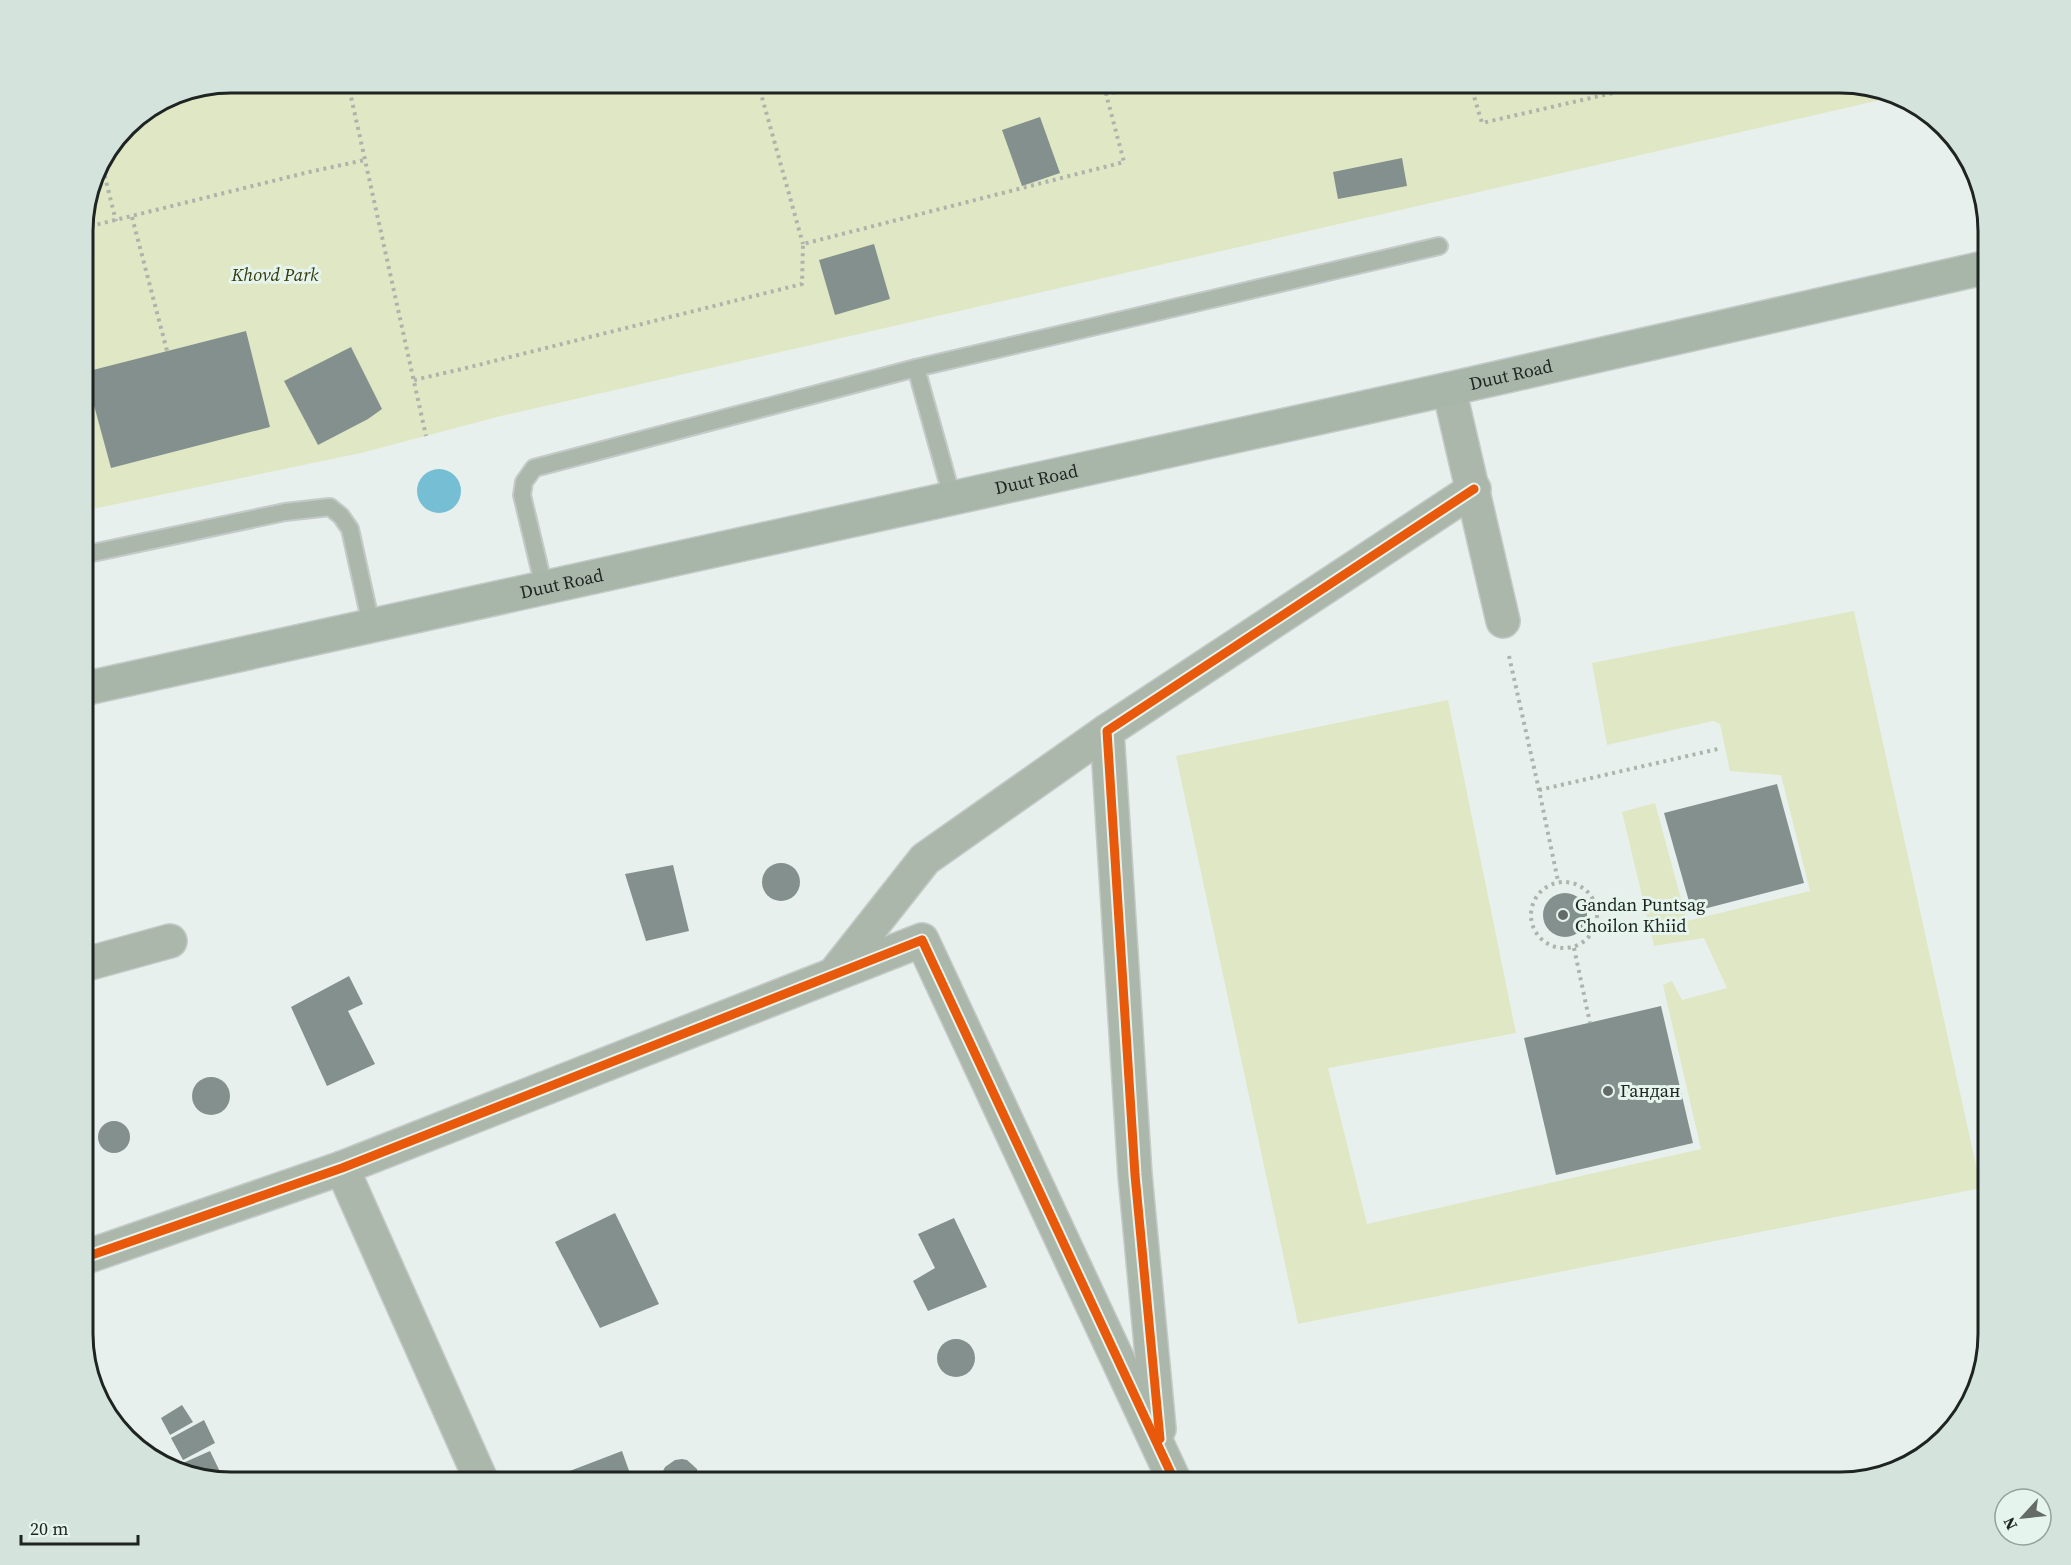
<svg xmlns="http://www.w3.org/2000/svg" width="2071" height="1565" font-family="'Source Serif 4',serif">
<rect width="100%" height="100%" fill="#e8f0ed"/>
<g fill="#e0e7c4">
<path d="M231 83H1840L1888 90 1898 96 501 416 361 453 83 511V221L98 165 133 120 174 94Z"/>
<path d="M1854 611 1981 1188 1298 1324 1176 756 1448 700 1516 1033 1328 1068 1367 1224 1701 1149 1663 985 1672 981 1682 1000 1727 988 1704 938 1654 946 1622 812 1655 803 1687 921 1810 891 1781 775 1730 771 1720 724 1713 721 1607 745 1592 663Z"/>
</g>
<circle fill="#75bed4" cx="439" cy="491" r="22"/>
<g fill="#83908e">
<path d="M1040 117 1060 173 1022 186 1002 130Z"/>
<path d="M1402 158 1407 186 1338 199 1333 172Z"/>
<path d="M874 244 890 299 835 315 819 260Z"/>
<path d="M246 331 270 427 111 468 85 372Z"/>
<path d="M351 347 382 409 368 419 318 445 284 381Z"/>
<path d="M1777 784 1804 883 1692 912 1664 813Z"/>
<circle cx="781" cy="882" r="19"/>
<path d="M673 865 689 931 646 941 625 874Z"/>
<circle cx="1565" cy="915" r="22"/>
<path d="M349 976 363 1004 348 1011 375 1064 327 1086 291 1007Z"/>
<path d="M1661 1006 1693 1143 1556 1175 1524 1038Z"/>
<circle cx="211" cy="1096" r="19"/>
<circle cx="114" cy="1137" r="16"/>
<path d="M615 1213 659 1304 600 1328 555 1242Z"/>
<path d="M954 1218 987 1287 928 1311 913 1281 935 1268 918 1234Z"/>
<circle cx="956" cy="1358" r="19"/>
<path d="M182 1405 193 1422 170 1435 161 1418Z"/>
<path d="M204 1420 215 1443 183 1460 171 1438Z"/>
<path d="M210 1451 225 1482 188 1475 183 1463Z"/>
<path d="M622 1451 633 1482H541Z"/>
<path d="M682 1459 687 1460 697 1469 699 1482H662V1473L665 1467 675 1460Z"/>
</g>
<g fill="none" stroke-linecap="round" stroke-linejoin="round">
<g stroke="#c4cac8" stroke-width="20">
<g id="lane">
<path d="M916 368 952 497"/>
<path d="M83 555 285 512 330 507 341 516 350 529 371 624"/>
<path d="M544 587 522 495 524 482 534 468 916 368 1439 246"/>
</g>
</g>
<g stroke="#c4cac8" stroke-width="36">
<g id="street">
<path d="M1449 389 1503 621"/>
<path d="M83 965 170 941"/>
<path d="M835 973 925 859 1107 731"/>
<path d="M342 1168 482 1482"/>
<path d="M83 1258 342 1168 922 940 1175 1482"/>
<path d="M1159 1429 1135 1175 1107 731 1474 489"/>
</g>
</g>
<g stroke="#c4cac8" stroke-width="36">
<g id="secondary">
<path id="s1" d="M83 689 1449 389 1988 267"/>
</g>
</g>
<g stroke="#acb4ac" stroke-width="4" stroke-dasharray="3 4.5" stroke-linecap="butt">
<path d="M348 83 426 436"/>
<path d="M758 83 803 244"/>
<path d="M1470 83 1482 123 1656 83"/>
<path d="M101 161 116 221"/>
<path d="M132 217 167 351"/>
<path d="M83 228 309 172 365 160"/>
<path d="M414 380 462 369 802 284 803 244 1124 162 1106 94 1160 83"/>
<path d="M1509 656 1539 790 1558 881"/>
<path d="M1539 790 1718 749"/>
<circle cx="1564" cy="915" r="33"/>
<path d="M1574 948 1590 1023"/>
</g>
<use href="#lane" stroke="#acb7ac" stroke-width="16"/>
<use href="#street" stroke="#acb7ac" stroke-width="33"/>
<use href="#secondary" stroke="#a8b6a9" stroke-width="33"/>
<g stroke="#e5f4ed" stroke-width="13">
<g id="cycleway">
<path d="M83 1258 342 1168 922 940 1175 1482"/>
<path d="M1160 1439 1135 1175 1107 731 1474 489"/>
</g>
</g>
<use href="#cycleway" stroke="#e8590c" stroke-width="9"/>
</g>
<g fill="#656b68" stroke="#e5f4ed" stroke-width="2">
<circle cx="1563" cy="915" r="6"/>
<circle cx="1608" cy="1091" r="6"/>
</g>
<g text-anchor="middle" stroke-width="6" stroke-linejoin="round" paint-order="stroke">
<g font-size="18" font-style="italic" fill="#36390c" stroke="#e5f4ed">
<text x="275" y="281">Khovd Park</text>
</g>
<g font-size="18" fill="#1e2421" stroke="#e5f4ed">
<text dy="6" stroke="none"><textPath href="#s1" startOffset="1462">Duut Road</textPath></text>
<text dy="6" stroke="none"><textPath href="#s1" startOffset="976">Duut Road</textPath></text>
<text dy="6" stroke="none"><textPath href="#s1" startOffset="490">Duut Road</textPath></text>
</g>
<g font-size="18" fill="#1e2421" stroke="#e5f4ed" text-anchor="start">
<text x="1575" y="911">Gandan Puntsag<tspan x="1575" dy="21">Choilon Khiid</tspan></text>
<text x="1620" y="1097">Гандан</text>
</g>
</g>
<path d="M0 0H2071V1565H0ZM231 93H1840A138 138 0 0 1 1978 231V1334A138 138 0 0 1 1840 1472H231A138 138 0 0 1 93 1334V231A138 138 0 0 1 231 93Z" fill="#d5e3dd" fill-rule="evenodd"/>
<path fill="none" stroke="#1e2421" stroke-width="3" d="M231 93H1840A138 138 0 0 1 1978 231V1334A138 138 0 0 1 1840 1472H231A138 138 0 0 1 93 1334V231A138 138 0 0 1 231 93Z"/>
<g transform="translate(2023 1517) rotate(243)"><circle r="28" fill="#e5f4ed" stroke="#95a19b" stroke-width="1.5"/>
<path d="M0-4.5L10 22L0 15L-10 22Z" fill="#656b68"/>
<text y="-9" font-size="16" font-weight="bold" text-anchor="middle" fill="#1e2421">N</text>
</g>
<path d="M21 1535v9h117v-9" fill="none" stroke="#1e2421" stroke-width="3"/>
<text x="30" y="1535" font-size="18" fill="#1e2421" stroke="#e5f4ed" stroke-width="4.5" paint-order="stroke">20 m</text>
</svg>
